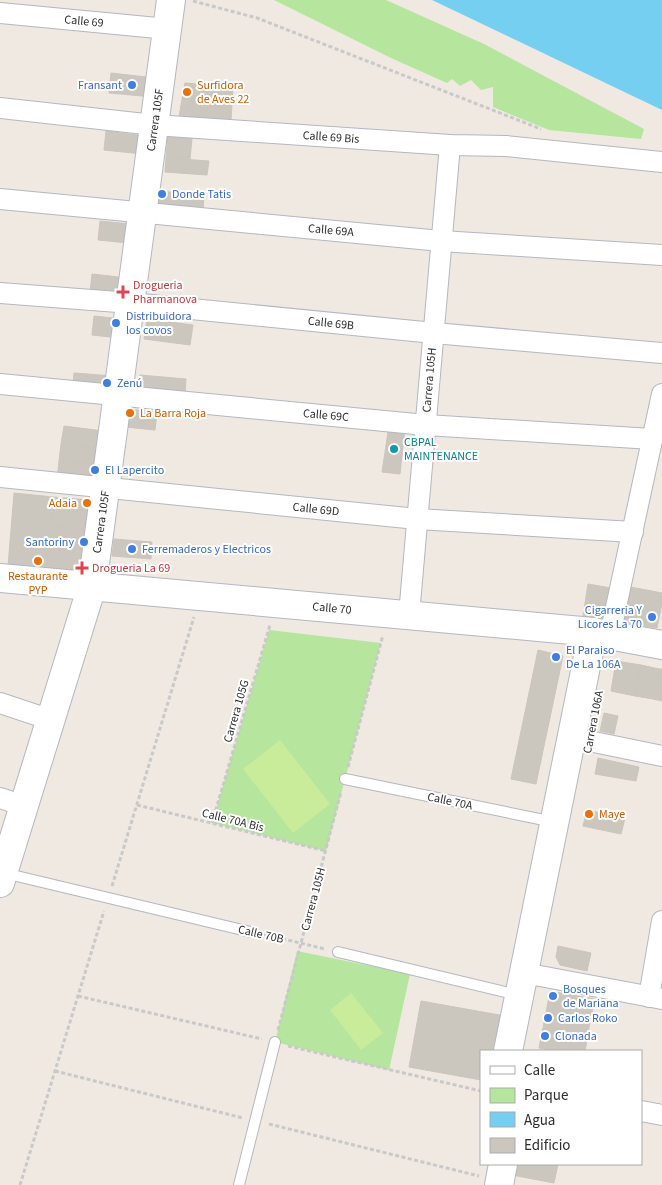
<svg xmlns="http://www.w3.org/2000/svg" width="662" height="1185" font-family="'Source Sans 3',sans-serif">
<rect width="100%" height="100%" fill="#efe9e1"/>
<g fill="#b6e59e">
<path d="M274 0H386L484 44 644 129 641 139 549 130 493 107V87L481 90 471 80 460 86 452 79 447 83 391 58Z"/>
<path d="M269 630 381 643 326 851 212 823Z"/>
<path d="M297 951 410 974 389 1070 275 1042Z"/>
</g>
<g fill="#c9ec9a">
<path d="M280 740 330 804 293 833 243 769Z"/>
<path d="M351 993 383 1033 361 1050 330 1010Z"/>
</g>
<path fill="#75cff0" d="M432 0H662V110Z"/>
<g fill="#cbc7bf" stroke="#cbc5ba">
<path d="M111 73 155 78 153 97 109 93Z"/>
<path d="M185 83 233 87 232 103 182 99Z"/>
<path d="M182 99 232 103 231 121 179 117Z"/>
<path d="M106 131 144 136 142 154 104 150Z"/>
<path d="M168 135 192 138 190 160 166 158Z"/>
<path d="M166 158 209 161 207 175 165 172Z"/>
<path d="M159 191 204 195 203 210 158 207Z"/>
<path d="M100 221 130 224 128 243 98 240Z"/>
<path d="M92 274 127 278 125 295 90 292Z"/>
<path d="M94 316 121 319 119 338 92 335Z"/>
<path d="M147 319 193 325 190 345 144 339Z"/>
<path d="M74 373 113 376 112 390 73 386Z"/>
<path d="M140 375 186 379 185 396 139 392Z"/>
<path d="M127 409 157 412 155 430 125 427Z"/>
<path d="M389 425 405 427 400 474 382 472Z"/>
<path d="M64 426 103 431 101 449 61 444Z"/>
<path d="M61 444 101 449 99 465 59 461Z"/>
<path d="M59 461 99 465 97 485 57 480Z"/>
<path d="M14 493 53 497 47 570 8 566Z"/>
<path d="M53 497 89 500 92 506 89 530 51 526Z"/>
<path d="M51 526 89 530 88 550 49 546Z"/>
<path d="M114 539 152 542 151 559 112 556Z"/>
<path d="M49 546 88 550 82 573 47 570Z"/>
<path d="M588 584 611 588 606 619 583 616Z"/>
<path d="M630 587 652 591 645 626 624 622Z"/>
<path d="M652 591 662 593V604L657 628 645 626Z"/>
<path d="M538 650 563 656 536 784 511 779Z"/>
<path d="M616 661 641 665 635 696 611 691Z"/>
<path d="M641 665 659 669 653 699 635 696Z"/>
<path d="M659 669H662V701L653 699Z"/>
<path d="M604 713 618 716 614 734 600 731Z"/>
<path d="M598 758 639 767 636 781 595 774Z"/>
<path d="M587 810 625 818 621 834 583 826Z"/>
<path d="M558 946 591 953 587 971 560 965 556 957Z"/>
<path d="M550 991 595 999 590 1021 546 1013Z"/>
<path d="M421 1001 505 1016 499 1051H481V1080L409 1067Z"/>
<path d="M546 1013 590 1021 587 1040 542 1032Z"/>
<path d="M542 1032 587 1040 585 1051H555L539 1048Z"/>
<path d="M514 1164H558L554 1183 512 1175Z"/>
</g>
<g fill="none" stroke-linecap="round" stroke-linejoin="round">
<g stroke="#b4b7c1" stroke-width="12">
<g id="lane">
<path d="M345 779 554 822"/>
<path d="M4 873 251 932"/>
<path d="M338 952 518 995"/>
<path d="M239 1185 275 1042"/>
</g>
</g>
<g stroke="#b4b7c1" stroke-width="22">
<g id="street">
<path d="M0 13 168 29"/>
<path d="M0 108 154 125 450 145 506 146 662 162"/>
<path d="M0 199 441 241 662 255"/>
<path d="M0 293 131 303 434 333 662 353"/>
<path d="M0 384 426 425 652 439"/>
<path d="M0 477 417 519 633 532"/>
<path d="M409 615 450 145"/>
<path d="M610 635 662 394"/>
<path d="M0 703 51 720"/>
<path d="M589 741 662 756"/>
<path d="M0 798 24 806"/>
<path d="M524 973 662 999"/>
<path d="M649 997 662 921"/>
<path d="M641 1111 662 1115"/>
</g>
</g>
<g stroke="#b4b7c1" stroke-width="30">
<g id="secondary">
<path d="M0 578 593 632 662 645"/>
<path d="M0 883 92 586 171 0"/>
<path d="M508 1051 593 632"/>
<path d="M499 1185 503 1164"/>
</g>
</g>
<g stroke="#c9c9c9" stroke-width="3" stroke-dasharray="4 2.5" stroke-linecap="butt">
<path d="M193 1 257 18 541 129"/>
<path d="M348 767 383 635"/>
<path d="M137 805 326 851"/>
<path d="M212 823 270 625"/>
<path d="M112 886 194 617"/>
<path d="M263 934 325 949"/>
<path d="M78 996 262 1039"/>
<path d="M278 1030 341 792"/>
<path d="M288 1046 481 1091"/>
<path d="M55 1071 243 1118"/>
<path d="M269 1124 479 1176"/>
<path d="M20 1185 104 911"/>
</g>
<use href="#lane" stroke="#fff" stroke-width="10"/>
<use href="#street" stroke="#fff" stroke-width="20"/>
<use href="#secondary" stroke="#fff" stroke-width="28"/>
</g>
<g fill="#3f7fe0" stroke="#fff" stroke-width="2">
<circle cx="132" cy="85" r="5"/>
<circle cx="162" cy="194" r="5"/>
<circle cx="116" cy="323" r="5"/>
<circle cx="107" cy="383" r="5"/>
<circle cx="95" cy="470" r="5"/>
<circle cx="84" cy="542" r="5"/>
<circle cx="132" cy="549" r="5"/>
<circle cx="652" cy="617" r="5"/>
<circle cx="556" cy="657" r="5"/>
<circle cx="553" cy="996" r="5"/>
<circle cx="548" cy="1018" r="5"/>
<circle cx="545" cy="1036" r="5"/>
</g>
<g fill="#e8710a" stroke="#fff" stroke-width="2">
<circle cx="187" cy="92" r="5"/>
<circle cx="130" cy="413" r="5"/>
<circle cx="87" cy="503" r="5"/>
<circle cx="38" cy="561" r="5"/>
<circle cx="589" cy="814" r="5"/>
</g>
<g fill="#e0444e" stroke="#fff" stroke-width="2">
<path d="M120.5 284.5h5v5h5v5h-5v5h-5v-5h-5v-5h5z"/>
<path d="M79.5 560.5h5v5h5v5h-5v5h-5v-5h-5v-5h5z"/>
</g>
<circle fill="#0f9aa8" stroke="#fff" stroke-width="2" cx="394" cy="449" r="5"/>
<g text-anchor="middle" stroke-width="4" stroke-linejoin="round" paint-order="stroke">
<g font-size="12" fill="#2e2e2e" stroke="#fff">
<text transform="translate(84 21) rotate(5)" y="4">Calle 69</text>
<text transform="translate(155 120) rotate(-82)" y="4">Carrera 105F</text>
<text transform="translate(331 137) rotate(4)" y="4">Calle 69 Bis</text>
<text transform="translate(331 230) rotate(5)" y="4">Calle 69A</text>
<text transform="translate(331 323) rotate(6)" y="4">Calle 69B</text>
<text transform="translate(429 380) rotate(-85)" y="4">Carrera 105H</text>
<text transform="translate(326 415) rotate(5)" y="4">Calle 69C</text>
<text transform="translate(316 509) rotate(6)" y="4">Calle 69D</text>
<text transform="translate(101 522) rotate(-82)" y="4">Carrera 105F</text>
<text transform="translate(332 608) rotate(5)" y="4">Calle 70</text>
<text transform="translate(236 711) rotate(-74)" y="4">Carrera 105G</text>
<text transform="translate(593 722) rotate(-79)" y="4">Carrera 106A</text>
<text transform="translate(450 801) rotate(12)" y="4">Calle 70A</text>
<text transform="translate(233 820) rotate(14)" y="4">Calle 70A Bis</text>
<text transform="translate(313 899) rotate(-75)" y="4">Carrera 105H</text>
<text transform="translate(261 934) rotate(13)" y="4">Calle 70B</text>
</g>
<g font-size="12" fill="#366cbe" stroke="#fff" text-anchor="start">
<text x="122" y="89" text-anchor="end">Fransant</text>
<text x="172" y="198">Donde Tatis</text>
<text x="126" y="320">Distribuidora<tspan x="126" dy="14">los covos</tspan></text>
<text x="117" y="387">Zenú</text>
<text x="105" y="474">El Lapercito</text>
<text x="74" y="546" text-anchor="end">Santoriny</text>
<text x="142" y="553">Ferremaderos y Electricos</text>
<text x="642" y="614" text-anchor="end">Cigarreria Y<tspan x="642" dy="14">Licores La 70</tspan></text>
<text x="566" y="654">El Paraiso<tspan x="566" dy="14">De La 106A</tspan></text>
<text x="563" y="993">Bosques<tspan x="563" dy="14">de Mariana</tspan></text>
<text x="558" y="1022">Carlos Roko</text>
<text x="555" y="1040">Clonada</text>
</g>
<g font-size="12" fill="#c56008" stroke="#fff" text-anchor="start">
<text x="197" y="89">Surfidora<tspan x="197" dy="14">de Aves 22</tspan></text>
<text x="140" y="417">La Barra Roja</text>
<text x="77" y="507" text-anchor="end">Adaia</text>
<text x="38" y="580" text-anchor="middle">Restaurante<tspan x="38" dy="14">PYP</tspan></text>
<text x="599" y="818">Maye</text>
</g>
<g font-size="12" fill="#be3a42" stroke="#fff" text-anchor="start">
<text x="133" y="289">Drogueria<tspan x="133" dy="14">Pharmanova</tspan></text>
<text x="92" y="572">Drogueria La 69</text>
</g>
<g font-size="12" fill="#0d838f" stroke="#fff" text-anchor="start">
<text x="404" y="446">CBPAL<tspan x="404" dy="14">MAINTENANCE</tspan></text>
</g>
</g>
<rect x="480" y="1050" width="162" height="115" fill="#ffffff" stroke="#ababab"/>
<rect x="490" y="1066" width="25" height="8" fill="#ffffff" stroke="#ababab"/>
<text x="524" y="1075" font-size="15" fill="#2e2e2e">Calle</text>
<rect x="490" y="1088" width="25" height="15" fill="#b6e59e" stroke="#ababab"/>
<text x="524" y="1100" font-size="15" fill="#2e2e2e">Parque</text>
<rect x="490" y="1112" width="25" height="15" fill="#75cff0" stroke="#ababab"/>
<text x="524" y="1125" font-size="15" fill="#2e2e2e">Agua</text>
<rect x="490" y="1138" width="25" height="15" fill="#cbc7bf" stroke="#ababab"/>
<text x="524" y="1150" font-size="15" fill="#2e2e2e">Edificio</text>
</svg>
